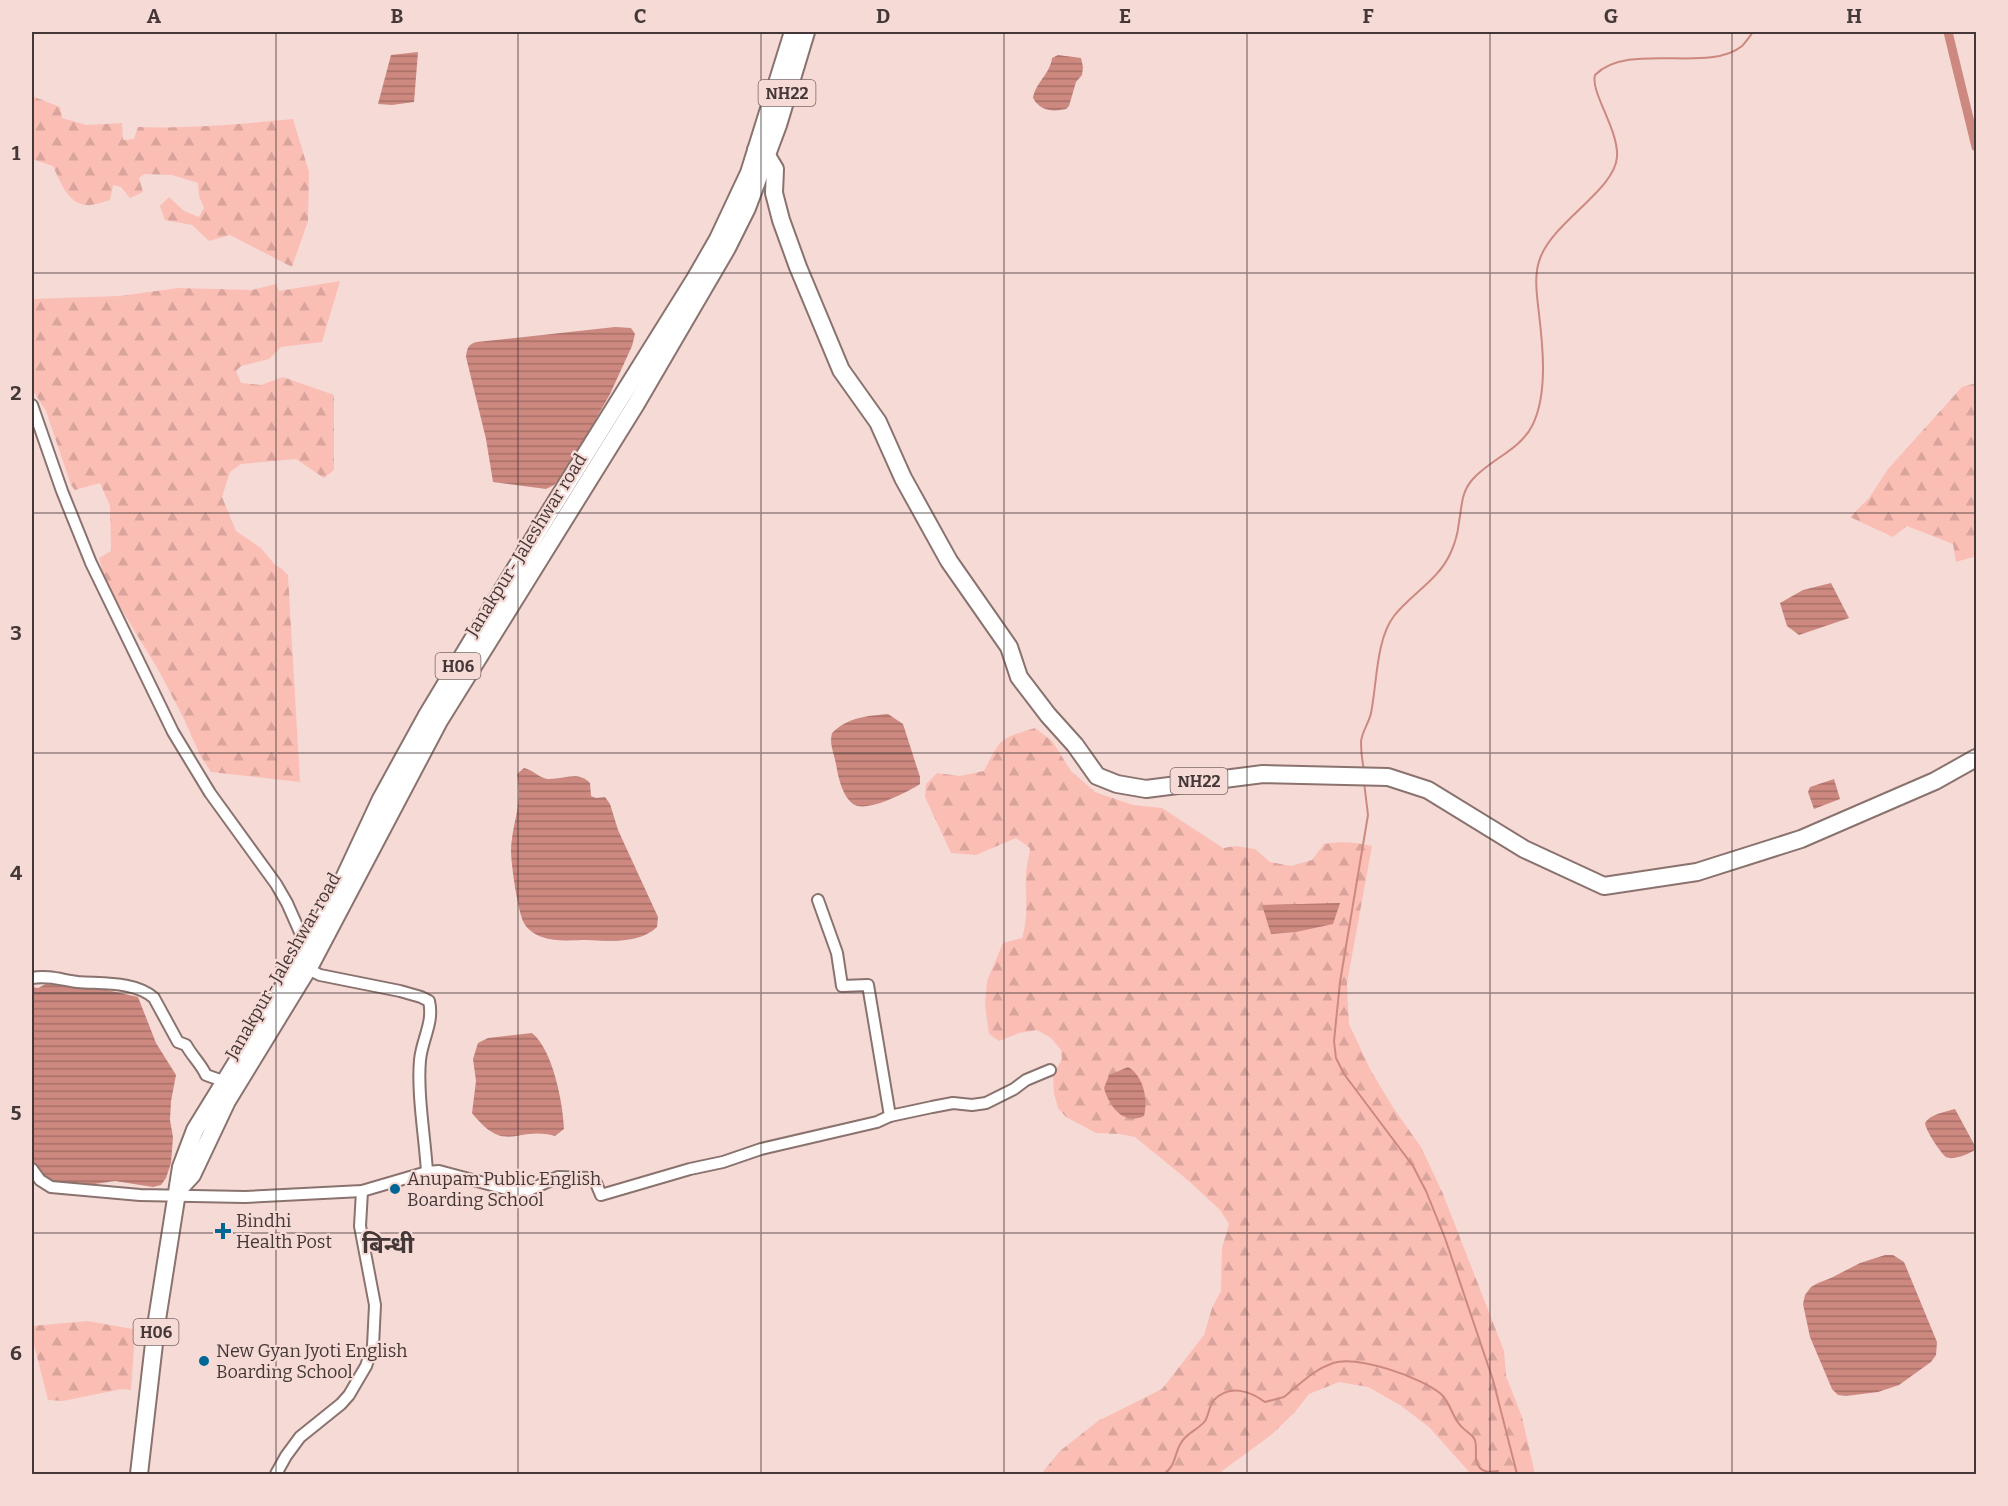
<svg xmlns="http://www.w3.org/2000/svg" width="2008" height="1506" font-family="Bitter,'Noto Sans Devanagari',serif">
<defs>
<pattern id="forest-firs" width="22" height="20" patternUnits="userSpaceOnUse" patternTransform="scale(1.5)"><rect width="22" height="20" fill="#fbbeb5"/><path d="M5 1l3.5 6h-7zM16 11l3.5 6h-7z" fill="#d8a49c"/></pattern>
<pattern id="water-rules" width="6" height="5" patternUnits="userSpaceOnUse" patternTransform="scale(1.5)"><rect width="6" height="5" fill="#cd887f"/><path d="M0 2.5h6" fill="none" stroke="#a87069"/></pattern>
</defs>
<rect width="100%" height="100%" fill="#f6dad6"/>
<g fill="url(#forest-firs)">
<path d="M32 96 60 107 62 118 86 125 122 123 123 140 134 139 138 127C190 129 241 124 293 119L309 172 308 221 292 267 230 235 209 241 192 225 165 220 160 206 169 197 184 211 199 217 204 208 199 196 198 183 172 175 144 174 139 178 143 192 130 198 121 187 113 185 110 200C103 202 93 206 86 205 67 203 60 181 53 166L32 159Z"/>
<path d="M340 281 322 342 281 347 269 359 241 366 236 371 241 383 261 385 283 377 334 395V470L324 478 296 459 241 464 230 472 222 497 236 531 261 548 275 565 282 569 288 575 300 782 211 772 200 755 184 719 159 671 106 584 99 558 111 551 110 506 100 483 75 490 71 485 46 411 32 389V299L120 296 178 288 252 290 276 284 279 291Z"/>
<path d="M1976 383V556L1956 562 1953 544 1907 526 1893 537 1850 517 1869 498 1888 469 1962 387Z"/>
<path d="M1035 728 1052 741 1071 771 1095 792 1133 805 1162 808 1223 848 1236 846 1255 849 1270 862 1291 866 1312 860 1324 844C1341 841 1355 842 1372 846L1347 983 1349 1024 1371 1071 1394 1109 1421 1147 1443 1194 1504 1351 1506 1376 1522 1417 1535 1474H1471L1429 1427 1400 1405 1368 1387 1339 1382 1309 1394 1295 1412 1271 1435 1218 1474H1041L1060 1451 1098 1421 1162 1389 1204 1335 1212 1308 1221 1291 1222 1248 1229 1224 1220 1210 1190 1182 1135 1137 1119 1134 1096 1133 1066 1117 1058 1108 1054 1093 1053 1075 1062 1059 1061 1050 1051 1038 1037 1030 1019 1033 999 1041 989 1034 985 1005 987 981 1003 943 1022 938C1029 913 1025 900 1026 876 1026 867 1029 857 1030 848L1016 838 976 855 951 853 925 797 926 784 937 773 960 776 984 771C1001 738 999 739 1035 728Z"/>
<path d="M87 1321 133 1329 135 1334 131 1390 122 1389 63 1401 48 1400 32 1337V1326Z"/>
</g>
<g fill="url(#water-rules)">
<path d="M418 52 414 102 392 105 378 104 391 55Z"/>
<path d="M1058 55 1081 58 1083 67 1082 75 1076 82 1069 106 1066 109C1053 112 1040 111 1033 98 1036 82 1050 74 1052 58Z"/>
<path d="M615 327 631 328 635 334 632 346 610 394 565 474 554 485 546 489 493 482 486 439 466 357C467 348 468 344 477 342Z"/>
<path d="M1831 583 1849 618 1799 635 1787 626 1780 603 1803 590Z"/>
<path d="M888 714 903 724 920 777V784C908 792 868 812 855 805 843 799 838 777 836 764 834 753 829 744 832 733 848 717 867 716 888 714Z"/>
<path d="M524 768C533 770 538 777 547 779 562 780 578 770 590 783L591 796 596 798 605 797 610 804 618 830 658 917 657 927C639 944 610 941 587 940 573 940 555 942 542 937 535 935 527 929 524 923 518 913 511 864 511 851 512 822 523 806 517 774Z"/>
<path d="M1834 779 1840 799 1814 809 1808 792 1810 787Z"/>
<path d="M1340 903 1333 924 1296 932 1271 934 1262 905Z"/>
<path d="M46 984 98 988 138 997 156 1043 176 1075 171 1101 170 1120 173 1137 171 1163 166 1178 161 1185 153 1187 115 1181 88 1185 52 1183 32 1166V987L38 988Z"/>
<path d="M532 1033C553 1050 563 1103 564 1129L555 1136C516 1125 506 1156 472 1113L476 1081 473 1059 478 1043 488 1038Z"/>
<path d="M1128 1067C1144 1076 1148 1100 1144 1116 1123 1126 1109 1106 1104 1088L1109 1075Z"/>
<path d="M1955 1109 1975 1146V1150C1969 1154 1952 1161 1946 1157 1940 1152 1926 1131 1925 1123 1930 1114 1945 1112 1955 1109Z"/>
<path d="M1885 1255H1893L1904 1262 1937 1342 1936 1355 1931 1362 1899 1385 1878 1392 1846 1396 1838 1395 1832 1389 1810 1337 1803 1304 1805 1295 1811 1287 1818 1283 1831 1278 1860 1263Z"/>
</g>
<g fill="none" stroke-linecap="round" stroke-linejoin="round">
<g stroke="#cd887f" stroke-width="2">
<path d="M1364 769C1362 761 1361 751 1361 742 1362 731 1369 723 1371 713 1377 684 1376 639 1394 616 1411 594 1439 580 1451 552 1455 543 1458 532 1459 522 1462 506 1461 493 1472 480 1489 460 1520 450 1532 426 1548 395 1543 347 1539 314 1537 295 1533 274 1541 256 1555 221 1615 189 1617 157 1619 130 1590 92 1595 75 1628 41 1708 74 1742 46 1746 42 1750 36 1753 32"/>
<path d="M1364 782 1368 815 1340 982 1334 1041 1336 1058 1344 1074 1413 1166 1426 1191 1445 1238 1493 1380 1517 1474"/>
<path d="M1164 1474C1176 1466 1174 1454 1181 1443 1186 1433 1198 1430 1205 1421 1209 1415 1209 1405 1214 1400 1230 1384 1250 1391 1265 1402L1284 1397C1300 1384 1313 1370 1333 1363 1357 1355 1421 1377 1441 1394 1450 1402 1452 1416 1460 1425 1464 1430 1470 1433 1474 1438 1479 1447 1472 1460 1480 1468 1485 1473 1492 1472 1498 1471"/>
</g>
<path stroke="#cd887f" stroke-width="9" d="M1948 32 1976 147"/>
<g stroke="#8a726e" stroke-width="14">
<g id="minor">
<path d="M32 405 62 491 91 563 173 732 210 793 276 884 287 903 307 948"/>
<path d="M818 900 837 953 842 986 868 985 890 1116"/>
<path d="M308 969 320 975 400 991 421 997 429 1001C434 1023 422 1039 420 1060 417 1094 425 1138 427 1172"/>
<path d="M32 978C48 975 62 980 78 982 101 984 135 981 154 998L178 1042 186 1045C192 1056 201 1064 206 1075L223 1081"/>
<path d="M32 1169 40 1180 51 1187 140 1195 245 1197 362 1191 427 1172 439 1171 518 1192 527 1191 558 1177 590 1178 596 1183 601 1195 690 1169 723 1162 761 1149 877 1122 890 1116 932 1107 953 1103 972 1105 986 1103 1014 1089 1026 1080 1050 1070"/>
<path d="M276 1474 286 1456 300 1437 341 1404 349 1395 366 1366 373 1346 375 1305 360 1226 362 1191"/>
</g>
</g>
<g stroke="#8a726e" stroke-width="20">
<path id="primary" d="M756 150 766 154 775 169 774 193 781 220 798 267 841 370 878 422 903 478 949 561 1009 647 1019 677 1048 715 1075 745 1097 776 1117 784 1146 789 1263 774 1388 777 1428 790 1524 849 1604 886 1697 872 1801 839 1935 781 1976 758"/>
</g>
<g stroke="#8a726e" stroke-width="20">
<g id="trunk">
<path d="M178 1190 192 1175 227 1101 312 962 439 721 636 404 727 248 747 208 778 125 806 32"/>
<path d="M139 1474 156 1326 181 1167 195 1130 307 948 339 889 381 799 426 717 549 513 695 279 718 239 749 173 793 32"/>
</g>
</g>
<use href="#minor" stroke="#fff" stroke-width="10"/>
<use href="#primary" stroke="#fff" stroke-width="16"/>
<use href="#trunk" stroke="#fff" stroke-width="16"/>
</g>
<path fill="none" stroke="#433837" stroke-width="1.5" stroke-opacity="0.55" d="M276 32V1474M518 32V1474M761 32V1474M1004 32V1474M1247 32V1474M1490 32V1474M1732 32V1474M32 273H1976M32 513H1976M32 753H1976M32 993H1976M32 1233H1976"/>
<g fill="#006795" stroke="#f6dad6" stroke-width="2">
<circle cx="395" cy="1189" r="6"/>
<path d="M220 1222h6v6h6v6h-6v6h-6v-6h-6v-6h6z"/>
<circle cx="204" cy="1361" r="6"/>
</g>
<g text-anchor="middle" stroke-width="4.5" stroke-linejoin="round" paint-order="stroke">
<g fill="#f6dad6" stroke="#796967" stroke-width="1.5">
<rect x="758.5" y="80" width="57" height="26" rx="4.5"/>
<rect x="435.5" y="653" width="45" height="26" rx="4.5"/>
<rect x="1170.5" y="768" width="57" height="26" rx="4.5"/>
<rect x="133.5" y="1319" width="45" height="26" rx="4.5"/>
</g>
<g font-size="16" font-weight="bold" fill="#433837">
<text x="787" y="99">NH22</text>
<text x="458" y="672">H06</text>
<text x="1199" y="787">NH22</text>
<text x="156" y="1338">H06</text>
</g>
<g font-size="18" fill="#433837" stroke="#f6dad6">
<text transform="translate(526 545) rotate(-58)" y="6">Janakpur- Jaleshwar road</text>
<text transform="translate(283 966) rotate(-60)" y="6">Janakpur- Jaleshwar road</text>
</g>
<g font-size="18" fill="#433837" stroke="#f6dad6" text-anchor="start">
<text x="407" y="1185">Anupam Public English<tspan x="407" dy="21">Boarding School</tspan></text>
<text x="236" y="1227">Bindhi<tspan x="236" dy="21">Health Post</tspan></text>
<text x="216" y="1357">New Gyan Jyoti English<tspan x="216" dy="21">Boarding School</tspan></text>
</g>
<g font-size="24" font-weight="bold" fill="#433837" stroke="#f6dad6">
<text x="388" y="1253">बिन्धी</text>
</g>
</g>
<rect width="2008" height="1506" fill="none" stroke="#f6dad6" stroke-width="66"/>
<rect x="33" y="33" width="1942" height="1440" fill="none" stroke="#433837" stroke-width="2"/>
<g font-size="20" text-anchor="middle" font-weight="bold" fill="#433837">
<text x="154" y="23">A</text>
<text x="397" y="23">B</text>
<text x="640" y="23">C</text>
<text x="883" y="23">D</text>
<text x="1125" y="23">E</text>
<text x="1368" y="23">F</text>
<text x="1611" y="23">G</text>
<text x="1854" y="23">H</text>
<text x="16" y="160">1</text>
<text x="16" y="400">2</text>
<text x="16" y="640">3</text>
<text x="16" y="880">4</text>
<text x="16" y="1120">5</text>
<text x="16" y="1360">6</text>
</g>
</svg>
